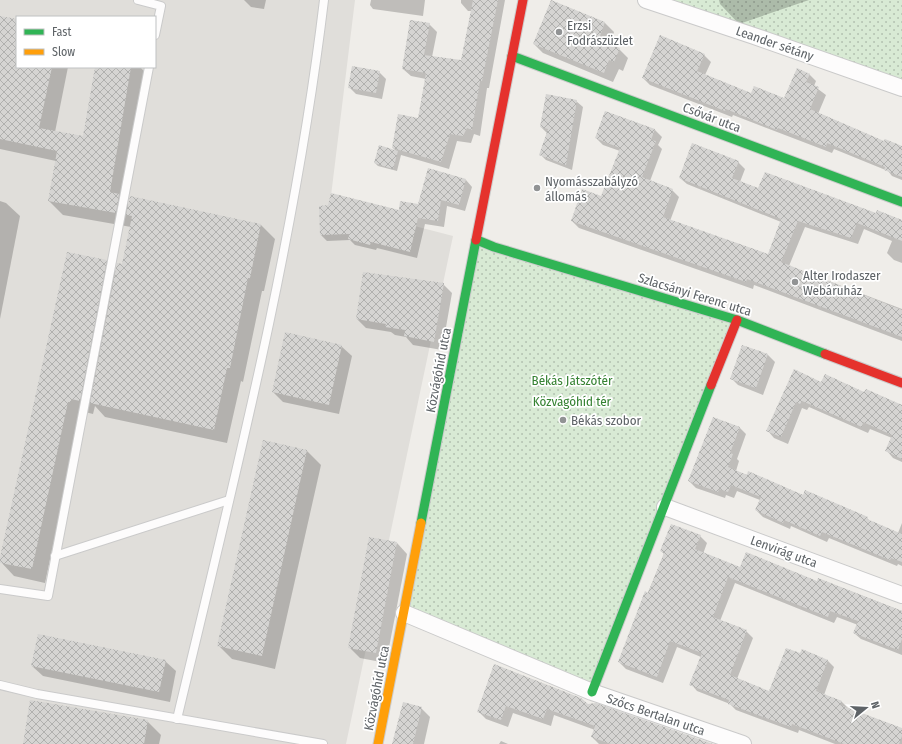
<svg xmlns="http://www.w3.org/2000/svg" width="902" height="744" font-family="'Fira Sans Condensed',sans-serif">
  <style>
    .industrial { fill: #e0deda; fill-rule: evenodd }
    .grass { fill: url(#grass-dots) }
    .shadow { fill: #0003 }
    .building { fill: url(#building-cross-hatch) }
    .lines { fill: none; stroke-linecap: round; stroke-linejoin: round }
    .lane-casing { stroke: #cacaca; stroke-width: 10 }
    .street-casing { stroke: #cacaca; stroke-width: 18 }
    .fast-casing { stroke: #cbcbcb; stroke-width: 11 }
    .slow-casing { stroke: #cbcbcb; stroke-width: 11 }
    .jam-casing { stroke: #cbcbcb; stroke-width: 11 }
    .lane { stroke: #fdfcfc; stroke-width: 8 }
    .street { stroke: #fdfcfc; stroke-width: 16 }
    .fast { stroke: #30b455; stroke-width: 9 }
    .slow { stroke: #ff9f0a; stroke-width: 9 }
    .jam { stroke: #e5322d; stroke-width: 9 }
    .poi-dot { fill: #919394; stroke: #fff; stroke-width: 1.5 }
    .labels { text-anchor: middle; stroke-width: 3.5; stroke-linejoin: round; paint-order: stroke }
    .poi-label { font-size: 13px; fill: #5e6367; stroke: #fff; text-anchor: start }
    .street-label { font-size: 13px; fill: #5e6367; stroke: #fff }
    .park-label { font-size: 13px; fill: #358232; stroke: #fff }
  </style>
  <defs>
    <pattern id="grass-dots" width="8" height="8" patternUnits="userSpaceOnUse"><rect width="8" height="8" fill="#d8ead4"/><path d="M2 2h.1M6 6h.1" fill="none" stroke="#b2c1b0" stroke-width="1.8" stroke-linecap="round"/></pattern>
    <pattern id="building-cross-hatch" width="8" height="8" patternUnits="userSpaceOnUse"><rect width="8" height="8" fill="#d5d4d2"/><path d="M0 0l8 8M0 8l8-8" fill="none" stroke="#b0b0ae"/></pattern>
  </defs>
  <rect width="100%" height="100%" fill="#efede9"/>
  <path class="industrial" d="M 0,0 L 355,0 L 330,204 L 453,236 L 346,744 L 0,744 ZM 17,17 L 155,17 L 155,67 L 17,67 Z"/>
  <g class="grass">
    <path d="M 661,0 L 902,0 L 902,84 Z"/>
    <path d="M 477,240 L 737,320 L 592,692 L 404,611 Z"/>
  </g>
  <g class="shadow">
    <path d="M 244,0 L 266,0 L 264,9 L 251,7 Z"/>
    <path d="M 371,0 L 425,0 L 423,16 L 373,9 L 370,5 Z"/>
    <path d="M 461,0 L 505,0 L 489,88 L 487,88 L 480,136 L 474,134 L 471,143 L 457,141 L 449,169 L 401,155 L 397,171 L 378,166 L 375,163 L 396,151 L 393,148 L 419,119 L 426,79 L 411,76 L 403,69 L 429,24 L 437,32 L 432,57 L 462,62 L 472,11 L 468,11 L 461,3 Z"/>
    <path d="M 719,0 L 809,0 L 739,24 L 720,4 Z"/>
    <path d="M 552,1 L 605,23 L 614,32 L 609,45 L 619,49 L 628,58 L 623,71 L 619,69 L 613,82 L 543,53 L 534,44 Z"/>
    <path d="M 0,17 L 17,20 L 17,67 L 68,67 L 55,132 L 84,137 L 96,67 L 140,67 L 146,73 L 124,200 L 129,205 L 131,197 L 261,225 L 275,239 L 264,291 L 262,291 L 243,382 L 241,381 L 227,443 L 105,417 L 95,406 L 93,414 L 85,412 L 81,415 L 45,583 L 14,576 L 0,561 L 106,261 L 117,272 L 123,265 L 131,227 L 63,215 L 49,201 L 56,161 L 0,149 Z"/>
    <path d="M 704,55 L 711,62 L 705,75 L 751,94 L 785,100 L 809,74 L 816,81 L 814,86 L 826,95 L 818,114 L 885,143 L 902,148 L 902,180 L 892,176 L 888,171 L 834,149 L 832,153 L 733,115 L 732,117 L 650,85 L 643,78 Z"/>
    <path d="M 379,72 L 386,79 L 382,99 L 356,94 L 349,87 Z"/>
    <path d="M 576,101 L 583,107 L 572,170 L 546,160 L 540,154 L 548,134 L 541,127 Z"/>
    <path d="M 605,112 L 655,130 L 662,137 L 658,145 L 662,149 L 650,181 L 672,190 L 679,197 L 670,221 L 768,255 L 781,222 L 687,184 L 680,178 L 738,162 L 745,169 L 740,182 L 759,190 L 902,221 L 902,263 L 894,260 L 887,253 L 892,241 L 864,229 L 858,244 L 805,227 L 789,266 L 902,309 L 902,341 L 754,285 L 753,289 L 579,228 L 572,221 L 602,197 L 620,151 L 603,145 L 596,138 Z"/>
    <path d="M 466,180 L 472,187 L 465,211 L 447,206 L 444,227 L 425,224 L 417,258 L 377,248 L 376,250 L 355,245 L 350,240 L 327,241 L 321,235 L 418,205 Z"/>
    <path d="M 0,201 L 6,203 L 20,216 L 0,319 Z"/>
    <path d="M 443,284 L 452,293 L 442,350 L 413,345 L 406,337 L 395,335 L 391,332 L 366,328 L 357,319 Z"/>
    <path d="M 341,346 L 352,356 L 339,414 L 283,402 L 273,392 Z"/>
    <path d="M 743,346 L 768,355 L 775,362 L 763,395 L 738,385 L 731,378 Z"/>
    <path d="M 795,371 L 822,383 L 902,405 L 902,462 L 893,458 L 887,451 L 892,438 L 870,429 L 868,433 L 809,407 L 807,410 L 802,408 L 788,444 L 774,438 L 768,431 Z"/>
    <path d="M 740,428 L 746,434 L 737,459 L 739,461 L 736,471 L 867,518 L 871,522 L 898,533 L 902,523 L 902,566 L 898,564 L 897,566 L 829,538 L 827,542 L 791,526 L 790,529 L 763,517 L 756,510 L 760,500 L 737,491 L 734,498 L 726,495 L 725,498 L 696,488 L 689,481 Z"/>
    <path d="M 264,441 L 307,451 L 321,465 L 275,669 L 232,659 L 218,645 Z"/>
    <path d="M 700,536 L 707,543 L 703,554 L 740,568 L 818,582 L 819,579 L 902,611 L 902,655 L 861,639 L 854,633 L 858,625 L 837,617 L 834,623 L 735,583 L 720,621 L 746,631 L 753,638 L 737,679 L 770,692 L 803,651 L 828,661 L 834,667 L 824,695 L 841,701 L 848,708 L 902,729 L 902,744 L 835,744 L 799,730 L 798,733 L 736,710 L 730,704 L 697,691 L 691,684 L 701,657 L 677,647 L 663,683 L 626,669 L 619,662 L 664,554 L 661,551 Z"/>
    <path d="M 397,543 L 407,554 L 386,663 L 360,658 L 349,647 Z"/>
    <path d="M 165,661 L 176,671 L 170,702 L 43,676 L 32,666 Z"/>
    <path d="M 495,665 L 587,705 L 710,744 L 599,744 L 592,737 L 595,730 L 554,715 L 551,726 L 513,713 L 508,727 L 486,719 L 478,711 Z"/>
    <path d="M 421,708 L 430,717 L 424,744 L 393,744 Z"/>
    <path d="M 147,721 L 161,735 L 159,744 L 24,744 Z"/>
    <path d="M 501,741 L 508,744 L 499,744 Z"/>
  </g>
  <g class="building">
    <path d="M 473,0 L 498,0 L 482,81 L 480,81 L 472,130 L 467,128 L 463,136 L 450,134 L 441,162 L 392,148 L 398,114 L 418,118 L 426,73 L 402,69 L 410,20 L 430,23 L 424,55 L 461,60 Z"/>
    <path d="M 551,0 L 605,22 L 599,39 L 620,48 L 614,62 L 609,60 L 604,73 L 533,44 Z"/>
    <path d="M 0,16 L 17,19 L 17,67 L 52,67 L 39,128 L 83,136 L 95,67 L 131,67 L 110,192 L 119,194 L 116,213 L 48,201 L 57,151 L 0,139 Z"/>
    <path d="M 660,35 L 705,54 L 697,71 L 751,93 L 754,86 L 784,98 L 797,68 L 810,74 L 806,82 L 819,87 L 810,109 L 884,141 L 885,139 L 902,146 L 902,177 L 884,170 L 885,167 L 827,143 L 826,147 L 778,128 L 777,130 L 726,109 L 725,111 L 642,78 Z"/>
    <path d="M 352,66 L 380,71 L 376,93 L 348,88 Z"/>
    <path d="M 546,94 L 577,100 L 566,165 L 539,155 L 548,129 L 540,127 Z"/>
    <path d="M 605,111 L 655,129 L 651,140 L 656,141 L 642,177 L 673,189 L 663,217 L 768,254 L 781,219 L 679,178 L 692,143 L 739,161 L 732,178 L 758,188 L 765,172 L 876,213 L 877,210 L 902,220 L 902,241 L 857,223 L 851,238 L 798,221 L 781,262 L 902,310 L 902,337 L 747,279 L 746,282 L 571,221 L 582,189 L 601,196 L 620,148 L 595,138 Z"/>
    <path d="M 379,145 L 398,151 L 393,169 L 374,163 Z"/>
    <path d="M 428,168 L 466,179 L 459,205 L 441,200 L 438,221 L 418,218 L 410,252 L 371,242 L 370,245 L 348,239 L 349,234 L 320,235 L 319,206 L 328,205 L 331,193 L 399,210 L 400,201 L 418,204 Z"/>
    <path d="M 130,196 L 261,224 L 250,278 L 248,278 L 230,368 L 227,368 L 214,430 L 90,403 L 117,263 L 122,264 L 132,216 L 126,215 Z"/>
    <path d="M 67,252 L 107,260 L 80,401 L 71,399 L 71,402 L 68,402 L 32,569 L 0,563 L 0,557 Z"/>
    <path d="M 363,272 L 444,283 L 434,342 L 404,336 L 405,330 L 385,327 L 386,324 L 356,319 Z"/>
    <path d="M 285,332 L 342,345 L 329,405 L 272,392 Z"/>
    <path d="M 742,345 L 768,354 L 756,388 L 730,379 Z"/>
    <path d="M 794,369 L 821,382 L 825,374 L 864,392 L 866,389 L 902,405 L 902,459 L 885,451 L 892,435 L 863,422 L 862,427 L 802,401 L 800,404 L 796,402 L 781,437 L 766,431 Z"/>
    <path d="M 713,417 L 740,427 L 730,453 L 733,454 L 728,467 L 747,475 L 748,471 L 803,495 L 805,490 L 868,517 L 867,519 L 902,534 L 902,562 L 891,558 L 890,560 L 822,532 L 820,536 L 784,520 L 783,523 L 755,510 L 761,497 L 731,485 L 728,492 L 719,489 L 718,492 L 688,481 Z"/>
    <path d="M 263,440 L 307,450 L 262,656 L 217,646 Z"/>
    <path d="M 671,524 L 701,535 L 695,549 L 740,567 L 746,552 L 817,581 L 818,578 L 902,611 L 902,639 L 898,650 L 853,633 L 858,621 L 830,611 L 828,617 L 728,577 L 713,617 L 747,630 L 730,675 L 769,691 L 786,648 L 800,653 L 802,649 L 828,660 L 816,691 L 842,701 L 840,705 L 902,728 L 902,736 L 899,744 L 844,744 L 792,724 L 791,727 L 728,704 L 729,700 L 689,685 L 702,653 L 670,641 L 657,677 L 618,662 L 645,591 L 648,593 L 664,553 L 660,551 Z"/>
    <path d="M 369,537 L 397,542 L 376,653 L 348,648 Z"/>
    <path d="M 38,634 L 166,660 L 159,692 L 31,666 Z"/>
    <path d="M 494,664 L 581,698 L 588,704 L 596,703 L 713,744 L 611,744 L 591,737 L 595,726 L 547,709 L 543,719 L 506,706 L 501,720 L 477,712 Z"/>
    <path d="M 30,700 L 148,720 L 144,744 L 23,744 Z"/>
    <path d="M 403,702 L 422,707 L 413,744 L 392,744 Z"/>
  </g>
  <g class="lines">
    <defs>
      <g id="lane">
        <path d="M 138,0 L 161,6 L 155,35"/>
        <path d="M 55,556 L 229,500"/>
        <path d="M 0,589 L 48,596 L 149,67"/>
        <path d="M 0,685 L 37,694 L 323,744"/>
        <path d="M 177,719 C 234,481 295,243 324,0"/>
      </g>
      <g id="street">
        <path d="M 646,0 L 754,36 L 902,88"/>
        <path d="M 665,507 L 902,595"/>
        <path d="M 404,613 L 592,692 L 743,744"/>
      </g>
      <g id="fast">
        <path d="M 512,56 L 902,202"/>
        <path d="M 477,240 L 494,247 L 737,320 L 825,354"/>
        <path d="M 421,523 L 476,240"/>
        <path d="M 592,692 L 711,385"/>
      </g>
      <path id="slow" d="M 378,744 L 421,523"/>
      <g id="jam">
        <path d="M 476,240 L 523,0"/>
        <path d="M 825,354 L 902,383"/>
        <path d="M 711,385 L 737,320"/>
      </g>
    </defs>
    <use href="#lane" class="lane-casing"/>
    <use href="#street" class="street-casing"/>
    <use href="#fast" class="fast-casing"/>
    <use href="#slow" class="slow-casing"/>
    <use href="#jam" class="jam-casing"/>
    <use href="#lane" class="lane"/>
    <use href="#street" class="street"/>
    <use href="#fast" class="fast"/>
    <use href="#slow" class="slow"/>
    <use href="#jam" class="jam"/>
  </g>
  <g class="poi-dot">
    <circle cx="559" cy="32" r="4"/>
    <circle cx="537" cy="188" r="4"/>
    <circle cx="795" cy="282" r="4"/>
    <circle cx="563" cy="420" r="4"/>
  </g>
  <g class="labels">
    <g class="poi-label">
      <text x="567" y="30">Erzsi<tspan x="567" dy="15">Fodrászüzlet</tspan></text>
      <text x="545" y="186">Nyomásszabályzó<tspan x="545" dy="15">állomás</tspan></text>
      <text x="803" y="280">Alter Irodaszer<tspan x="803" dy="15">Webáruház</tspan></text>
      <text x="571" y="425">Békás szobor</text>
    </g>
    <g class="street-label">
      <text transform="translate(775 43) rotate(19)" y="5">Leander sétány</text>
      <text transform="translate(712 117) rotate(21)" y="5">Csővár utca</text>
      <text transform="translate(695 294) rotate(17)" y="5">Szlacsányi Ferenc utca</text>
      <text transform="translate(438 370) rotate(-79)" y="5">Közvágóhíd utca</text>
      <text transform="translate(784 551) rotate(20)" y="5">Lenvirág utca</text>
      <text transform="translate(376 688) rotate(-79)" y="5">Közvágóhíd utca</text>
      <text transform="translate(656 714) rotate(19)" y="5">Szőcs Bertalan utca</text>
    </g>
    <g class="park-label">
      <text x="572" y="385">Békás Játszótér</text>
      <text x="572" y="406">Közvágóhíd tér</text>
    </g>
  </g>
  <rect x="16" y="16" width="140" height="52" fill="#ffffff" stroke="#bfc1c2"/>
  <rect x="24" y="29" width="20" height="6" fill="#30b455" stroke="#bfc1c2"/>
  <text x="52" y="36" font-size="12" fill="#5e6367">Fast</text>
  <rect x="24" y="49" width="20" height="6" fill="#ff9f0a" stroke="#bfc1c2"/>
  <text x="52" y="56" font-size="12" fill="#5e6367">Slow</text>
  <g transform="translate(866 708) rotate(72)" stroke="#ffffff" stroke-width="3" paint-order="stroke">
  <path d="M0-3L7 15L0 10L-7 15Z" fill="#5e6367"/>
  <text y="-6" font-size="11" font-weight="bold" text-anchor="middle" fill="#5e6367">N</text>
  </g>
</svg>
